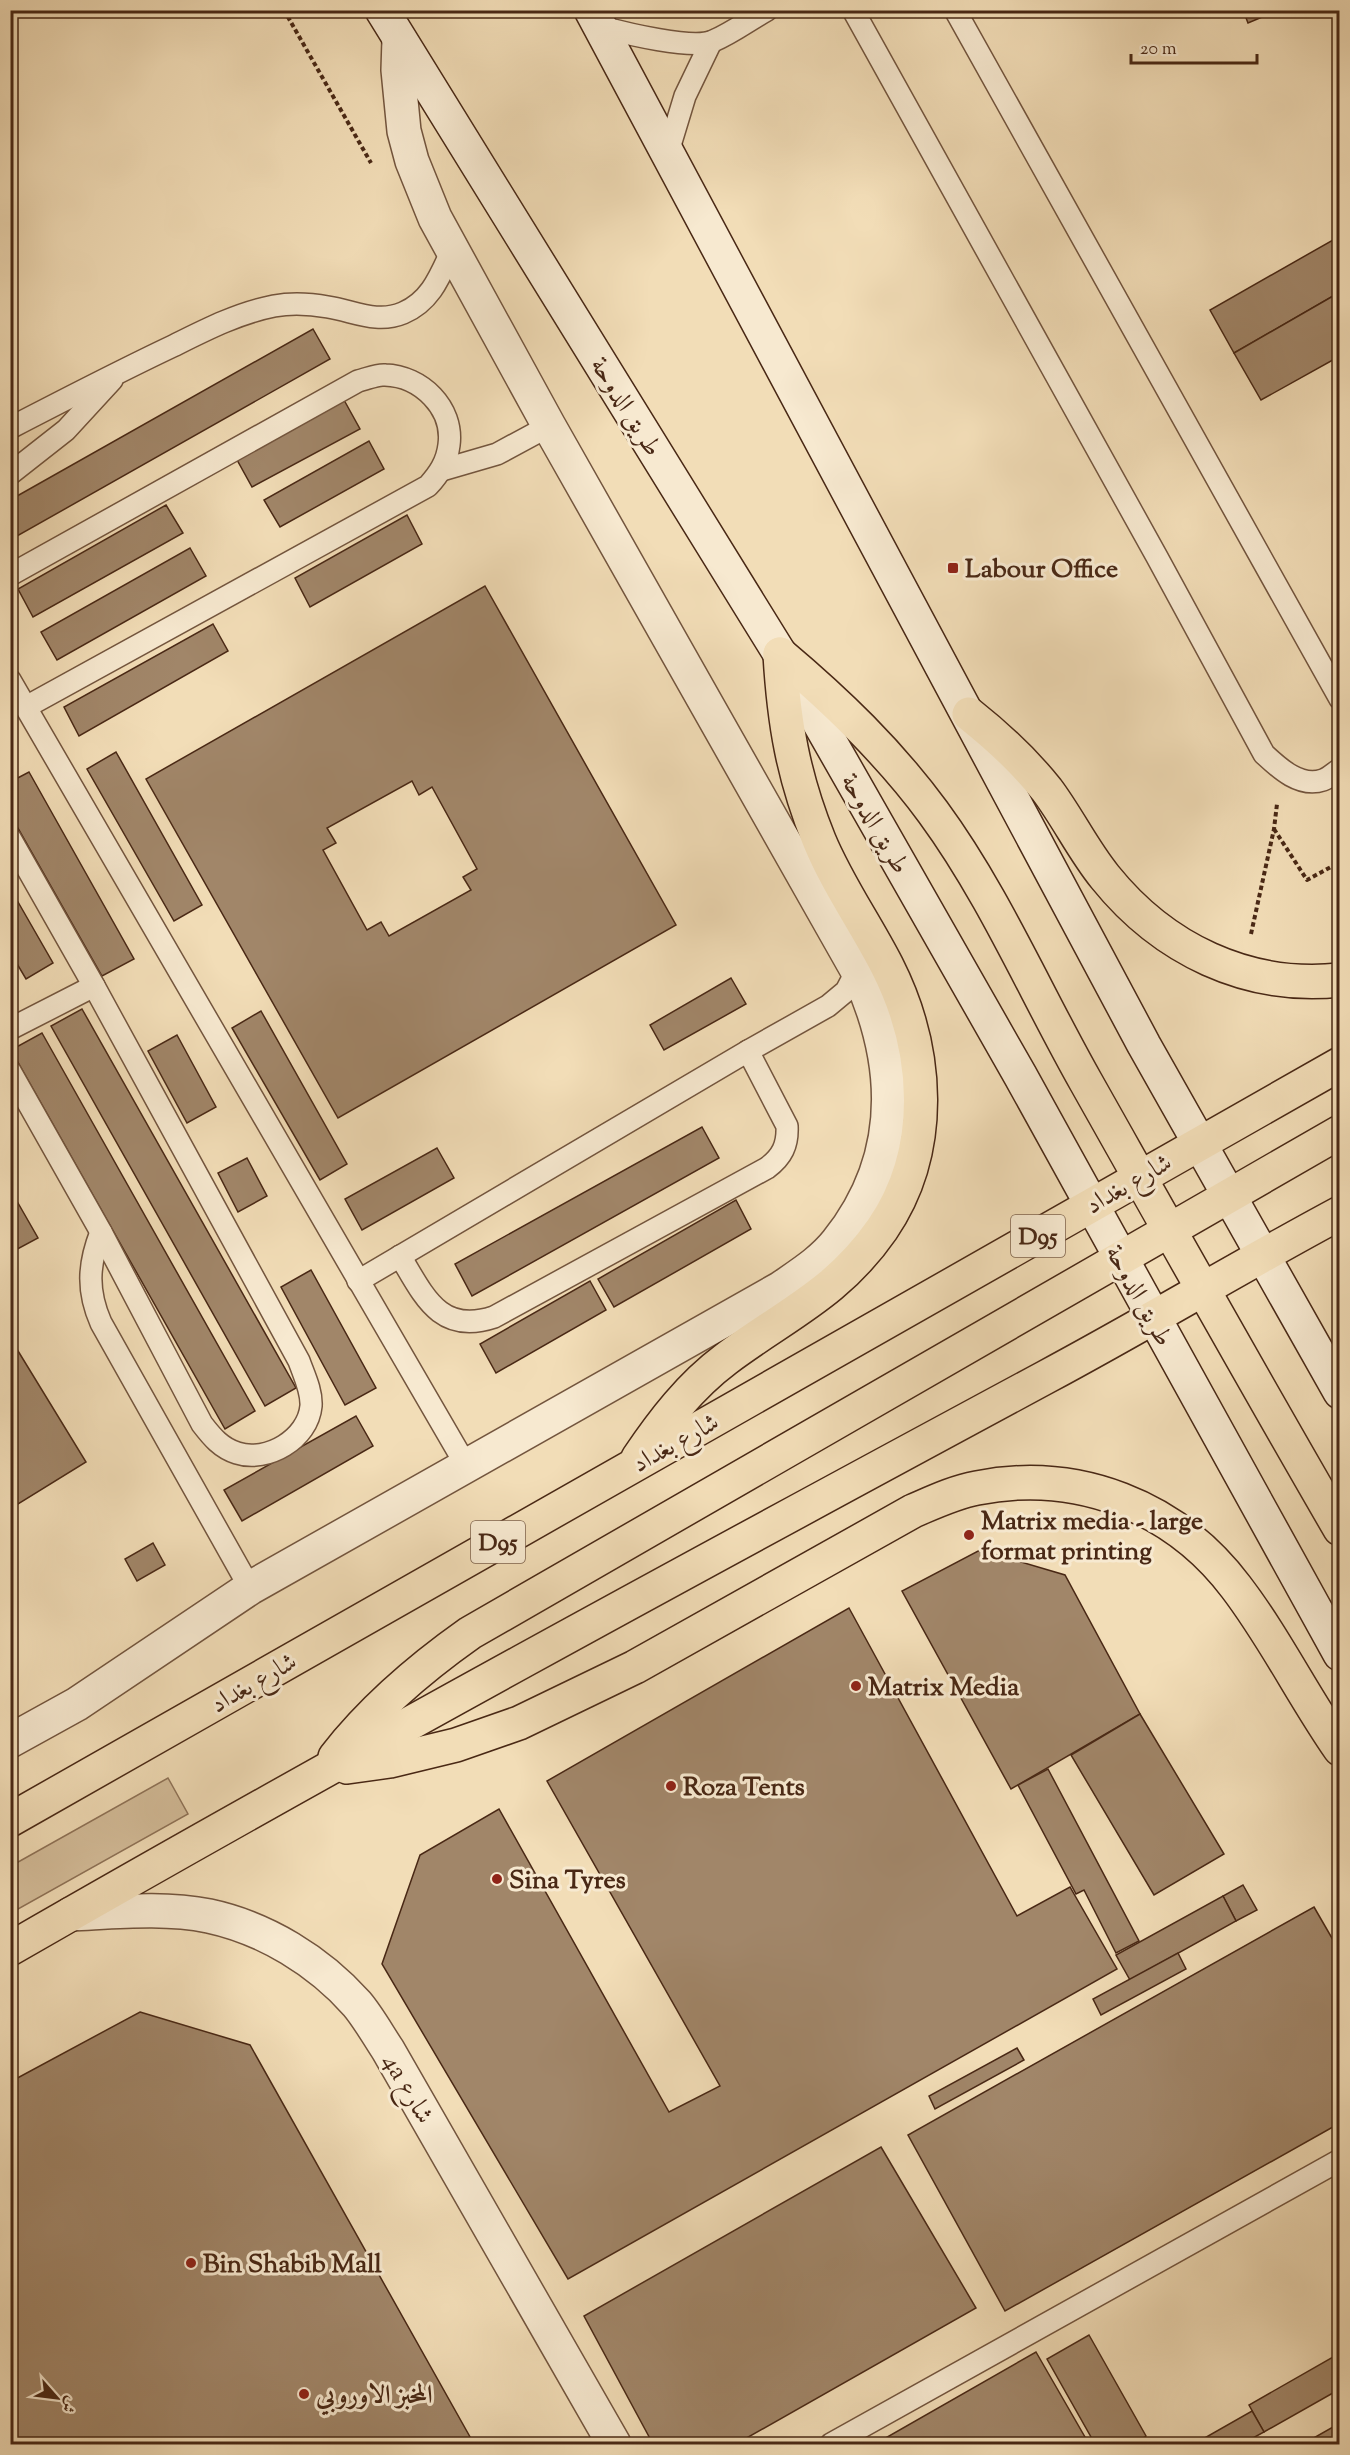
<svg xmlns="http://www.w3.org/2000/svg" width="1350" height="2455" font-family="'Sorts Mill Goudy',Amiri,serif">
  <style>
    .green { fill: #d5be9b; stroke: #8f7358; stroke-width: 1.5 }
    .building { fill: #a18669; stroke: #492815; stroke-width: 1.5; fill-rule: evenodd }
    .lines { fill: none; stroke-linecap: round; stroke-linejoin: round }
    .service-casing { stroke: #73553e; stroke-width: 24 }
    .minor-casing { stroke: #73553e; stroke-width: 36 }
    .secondary-casing { stroke: #492815; stroke-width: 36 }
    .primary-casing { stroke: #492815; stroke-width: 36 }
    .path { stroke: #492815; stroke-width: 4; stroke-dasharray: 4.5 3; stroke-linecap: butt }
    .service { stroke: #f7e9d0; stroke-width: 21 }
    .minor { stroke: #f7e9d0; stroke-width: 33 }
    .secondary { stroke: #f7e9d0; stroke-width: 33 }
    .primary { stroke: #f2ddb7; stroke-width: 33 }
    .poi-dot { fill: #8f2418; stroke: #f7e9d0; stroke-width: 2 }
    .labels { text-anchor: middle; stroke-width: 6; stroke-linejoin: round; paint-order: stroke }
    .shield { fill: #f7e9d0; stroke: #7d624d; stroke-width: 1.5 }
    .shield-label { font-size: 24px; font-weight: bold; fill: #492815 }
    .street-label { font-size: 26px; fill: #492815; stroke: #f7e9d0 }
    .poi-label { font-size: 26px; font-weight: bold; fill: #492815; stroke: #f7e9d0; text-anchor: start }
  </style>
  <rect width="100%" height="100%" fill="#f2ddb7"/>
  <filter id="stains"><feTurbulence type="fractalNoise" baseFrequency=".00333" numOctaves="4"/><feColorMatrix values="0 0 0 0 .2 0 0 0 0 .09 0 0 0 0 .02 0 0 0 .5 -.17"/></filter>
  <radialGradient id="worn" r=".72"><stop offset=".6" stop-color="#630" stop-opacity="0"/><stop offset="1" stop-color="#630" stop-opacity=".3"/></radialGradient>
  <path class="green" d="M 168,1778 L 188,1814 L 11,1913 L 11,1866 Z"/>
  <g class="building">
    <path d="M 1243,10 L 1279,10 L 1248,23 Z"/>
    <path d="M 1340,236 L 1340,292 L 1234,353 L 1210,310 Z"/>
    <path d="M 1340,292 L 1340,356 L 1261,400 L 1234,353 Z"/>
    <path d="M 313,329 L 330,359 L 10,540 L 10,500 Z"/>
    <path d="M 344,400 L 360,429 L 252,487 L 236,458 Z"/>
    <path d="M 369,441 L 384,469 L 280,527 L 264,500 Z"/>
    <path d="M 166,505 L 183,533 L 33,617 L 18,589 Z"/>
    <path d="M 407,515 L 422,544 L 310,607 L 295,578 Z"/>
    <path d="M 190,548 L 206,576 L 57,660 L 41,632 Z"/>
    <path d="M 485,586 L 676,925 L 338,1118 L 146,779 ZM 412,781 L 419,795 L 432,787 L 477,869 L 463,877 L 471,890 L 389,936 L 381,922 L 367,930 L 323,850 L 336,843 L 327,828 Z"/>
    <path d="M 213,624 L 228,651 L 79,736 L 64,707 Z"/>
    <path d="M 116,752 L 202,905 L 174,921 L 87,769 Z"/>
    <path d="M 29,772 L 134,959 L 102,976 L 10,814 L 10,782 Z"/>
    <path d="M 10,888 L 53,963 L 26,979 L 10,952 Z"/>
    <path d="M 731,978 L 746,1004 L 664,1050 L 650,1025 Z"/>
    <path d="M 82,1009 L 296,1388 L 265,1406 L 51,1026 Z"/>
    <path d="M 261,1011 L 347,1164 L 320,1180 L 232,1028 Z"/>
    <path d="M 42,1033 L 255,1411 L 225,1429 L 11,1050 Z"/>
    <path d="M 177,1035 L 216,1107 L 187,1123 L 148,1051 Z"/>
    <path d="M 702,1127 L 719,1158 L 472,1296 L 455,1264 Z"/>
    <path d="M 437,1148 L 454,1178 L 362,1230 L 345,1199 Z"/>
    <path d="M 247,1158 L 267,1196 L 238,1212 L 218,1173 Z"/>
    <path d="M 10,1189 L 38,1238 L 10,1253 Z"/>
    <path d="M 736,1200 L 751,1229 L 614,1307 L 598,1279 Z"/>
    <path d="M 311,1270 L 376,1388 L 345,1405 L 281,1287 Z"/>
    <path d="M 590,1281 L 606,1310 L 496,1373 L 480,1344 Z"/>
    <path d="M 15,1346 L 86,1462 L 10,1509 L 10,1349 Z"/>
    <path d="M 356,1416 L 373,1446 L 242,1521 L 224,1490 Z"/>
    <path d="M 153,1543 L 165,1565 L 137,1581 L 125,1559 Z"/>
    <path d="M 980,1550 L 1065,1575 L 1140,1714 L 1011,1789 L 902,1591 Z"/>
    <path d="M 849,1608 L 1017,1916 L 1070,1887 L 1117,1969 L 568,2279 L 382,1964 L 420,1855 L 499,1809 L 669,2112 L 720,2086 L 547,1781 Z"/>
    <path d="M 1140,1714 L 1224,1854 L 1154,1895 L 1071,1755 Z"/>
    <path d="M 1048,1769 L 1139,1941 L 1116,1953 L 1084,1890 L 1076,1894 L 1018,1785 Z"/>
    <path d="M 1243,1885 L 1257,1910 L 1236,1921 L 1223,1896 Z"/>
    <path d="M 1223,1896 L 1236,1921 L 1130,1980 L 1116,1955 Z"/>
    <path d="M 1314,1907 L 1340,1952 L 1340,2123 L 1005,2311 L 908,2135 Z"/>
    <path d="M 1178,1953 L 1186,1969 L 1101,2015 L 1093,1999 Z"/>
    <path d="M 140,2012 L 250,2045 L 474,2444 L 10,2444 L 10,2082 Z"/>
    <path d="M 1017,2048 L 1024,2060 L 935,2109 L 929,2096 Z"/>
    <path d="M 881,2147 L 976,2308 L 736,2444 L 653,2444 L 584,2316 Z"/>
    <path d="M 1089,2335 L 1146,2436 L 1135,2444 L 1095,2444 L 1047,2359 Z"/>
    <path d="M 1036,2352 L 1089,2444 L 875,2444 Z"/>
    <path d="M 1340,2353 L 1340,2389 L 1264,2432 L 1249,2405 Z"/>
    <path d="M 1252,2411 L 1264,2432 L 1242,2444 L 1194,2444 Z"/>
    <path d="M 1340,2423 L 1340,2444 L 1303,2444 Z"/>
  </g>
  <g class="lines">
    <defs>
      <g id="service">
        <path d="M 853,10 L 1157,557 L 1264,754 C 1279,768 1300,788 1323,780 C 1329,778 1335,772 1340,769"/>
        <path d="M 955,10 L 1340,699"/>
        <path d="M 602,27 C 624,33 693,50 713,41 C 732,33 749,20 767,10"/>
        <path d="M 668,152 L 685,96 L 711,42"/>
        <path d="M 10,428 C 64,400 118,372 173,346 C 205,330 238,313 274,306 C 291,303 311,304 328,307 C 354,311 377,324 403,313 C 431,301 440,276 452,250"/>
        <path d="M 442,470 L 497,454 L 549,426"/>
        <path d="M 10,474 L 66,430 L 112,380"/>
        <path d="M 10,575 L 358,381 C 367,379 377,374 385,375 C 421,376 454,408 449,445 C 447,462 439,474 428,486 L 26,707"/>
        <path d="M 10,680 L 467,1467"/>
        <path d="M 10,838 L 94,986 L 299,1361 C 304,1375 312,1391 311,1406 C 308,1439 267,1463 237,1453 C 221,1448 212,1437 202,1424 L 101,1232 L 10,1071"/>
        <path d="M 10,1029 L 94,986"/>
        <path d="M 101,1232 C 88,1265 87,1291 101,1323 L 250,1588"/>
        <path d="M 400,1256 C 424,1296 440,1335 494,1317 L 767,1168 C 782,1157 788,1145 787,1126 L 748,1051"/>
        <path d="M 358,1281 L 748,1051 L 828,1006 L 846,991 L 857,970"/>
        <path d="M 831,2444 L 1340,2160"/>
      </g>
      <g id="minor">
        <path d="M 10,1741 L 77,1704 L 250,1588 L 781,1288 C 801,1274 822,1261 837,1242 C 904,1158 900,1063 857,970 L 549,426 L 435,218 L 412,161 L 404,131 L 398,70 L 399,39"/>
        <path d="M 71,1914 C 116,1912 164,1907 209,1916 C 265,1928 319,1961 357,2004 C 368,2017 378,2035 388,2050 L 614,2444"/>
      </g>
      <g id="secondary">
        <path d="M 382,10 L 780,654 L 1020,1075 L 1340,1654"/>
        <path d="M 591,10 L 1144,1045 L 1340,1392"/>
      </g>
      <g id="primary">
        <path d="M 780,654 C 837,702 889,752 933,812 C 994,895 1035,992 1086,1082 C 1170,1231 1254,1381 1340,1529"/>
        <path d="M 969,714 C 998,737 1024,761 1047,790 C 1068,818 1083,850 1105,877 C 1163,949 1247,990 1340,980"/>
        <path d="M 638,1458 C 663,1421 690,1386 726,1359 C 786,1314 837,1294 882,1229 C 936,1150 929,1049 887,966 C 865,923 837,884 819,840 C 793,776 784,723 780,654"/>
        <path d="M 335,1757 C 373,1708 419,1669 470,1633 L 1340,1132"/>
        <path d="M 347,1767 L 390,1761 L 456,1745 L 519,1723 L 635,1667 L 913,1511 C 934,1502 955,1492 977,1488 C 1077,1468 1175,1506 1236,1587 C 1275,1638 1303,1696 1340,1749"/>
        <path d="M 10,1820 L 1340,1064"/>
        <path d="M 10,1949 C 352,1752 699,1564 1046,1377 C 1145,1324 1241,1266 1340,1213"/>
      </g>
    </defs>
    <use href="#service" class="service-casing"/>
    <use href="#minor" class="minor-casing"/>
    <use href="#secondary" class="secondary-casing"/>
    <use href="#primary" class="primary-casing"/>
    <g class="path">
      <path d="M 284,10 L 371,163"/>
      <path d="M 1274,829 L 1307,880 L 1340,862"/>
      <path d="M 1251,934 L 1274,829 L 1277,804"/>
    </g>
    <use href="#service" class="service"/>
    <use href="#minor" class="minor"/>
    <use href="#secondary" class="secondary"/>
    <use href="#primary" class="primary"/>
  </g>
  <g class="poi-dot">
    <rect x="947" y="562" width="12" height="12" rx="3"/>
    <circle cx="969" cy="1535" r="6"/>
    <circle cx="856" cy="1686" r="6"/>
    <circle cx="671" cy="1786" r="6"/>
    <circle cx="497" cy="1879" r="6"/>
    <circle cx="191" cy="2263" r="6"/>
    <circle cx="304" cy="2394" r="6"/>
  </g>
  <g class="labels">
    <g class="shield">
      <rect x="1011" y="1215" width="54" height="42" rx="4.5"/>
      <rect x="471" y="1521" width="54" height="42" rx="4.5"/>
    </g>
    <g class="shield-label">
      <text x="1038" y="1244">D95</text>
      <text x="498" y="1550">D95</text>
    </g>
    <g class="street-label">
      <text transform="translate(627 406) rotate(58)" y="9">طريق الدوحة</text>
      <text transform="translate(876 823) rotate(60)" y="9">طريق الدوحة</text>
      <text transform="translate(1128 1183) rotate(-30)" y="9">شارع بغداد</text>
      <text transform="translate(1140 1295) rotate(61)" y="9">طريق الدوحة</text>
      <text transform="translate(675 1442) rotate(-29)" y="9">شارع بغداد</text>
      <text transform="translate(253 1682) rotate(-30)" y="9">شارع بغداد</text>
      <text transform="translate(409 2088) rotate(60)" y="9">4a شارع</text>
    </g>
    <g class="poi-label">
      <text x="965" y="577">Labour Office</text>
      <text x="981" y="1529">Matrix media - large<tspan x="981" dy="30">format printing</tspan></text>
      <text x="868" y="1695">Matrix Media</text>
      <text x="683" y="1795">Roza Tents</text>
      <text x="509" y="1888">Sina Tyres</text>
      <text x="203" y="2272">Bin Shabib Mall</text>
      <text x="316" y="2403">المخبز الاوروبي</text>
    </g>
  </g>
  <rect width="1350" height="2455" fill="none" stroke="#f2ddb7" stroke-width="36"/>
  <rect x="12" y="12" width="1326" height="2431" fill="none" stroke="#492815" stroke-width="3"/>
  <rect x="18" y="18" width="1314" height="2419" fill="none" stroke="#492815" stroke-width="1.5"/>
  <g transform="translate(57 2398) rotate(118)" stroke="#f7e9d0" stroke-width="4.5" paint-order="stroke">
  <path d="M0-4.5L10 22L0 15L-10 22Z" fill="#492815"/>
  <text y="-9" font-size="16" font-weight="bold" text-anchor="middle" fill="#492815">ش</text>
  </g>
  <path d="M1131 54v9h126v-9" fill="none" stroke="#492815" stroke-width="3"/>
  <text x="1140" y="54" font-size="18" fill="#492815" stroke="#f7e9d0" stroke-width="4.5" paint-order="stroke">20 m</text>
  <rect width="100%" height="100%" filter="url(#stains)"/>
  <rect width="100%" height="100%" fill="url(#worn)"/>
</svg>
